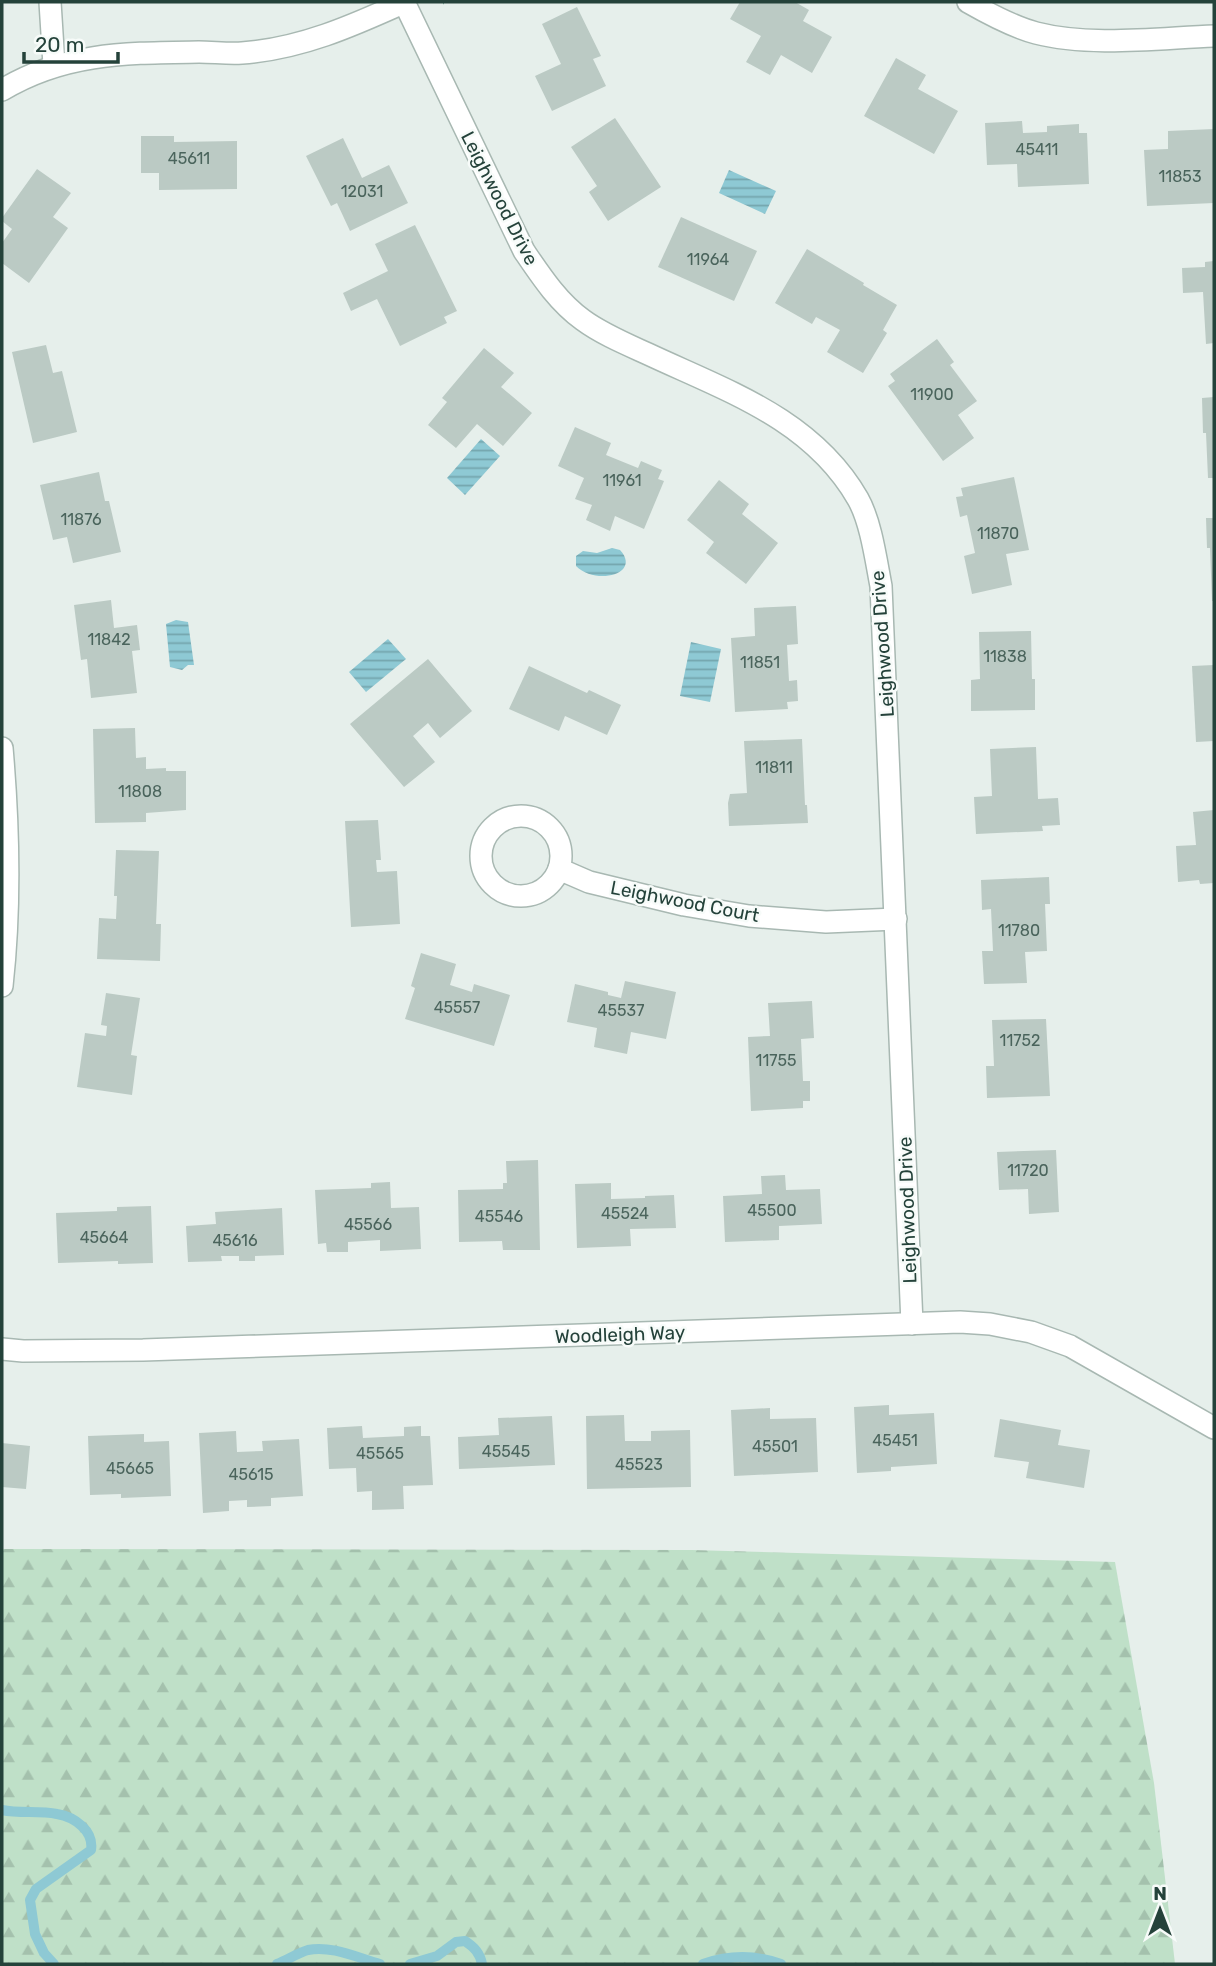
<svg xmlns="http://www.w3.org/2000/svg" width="1216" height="1966" font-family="Rubik,sans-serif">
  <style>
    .forest { fill: url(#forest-firs) }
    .water { fill: url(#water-rules) }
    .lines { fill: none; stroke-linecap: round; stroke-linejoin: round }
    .stream { stroke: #8ec9d4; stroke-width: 10 }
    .building { fill: #bbcac4 }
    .minor-casing { stroke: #a8b8b2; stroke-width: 24 }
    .path { stroke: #86b3a5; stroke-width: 4.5; stroke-dasharray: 3.5 5; stroke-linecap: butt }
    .minor { stroke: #fff; stroke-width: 21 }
    .labels { text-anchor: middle; stroke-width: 5; stroke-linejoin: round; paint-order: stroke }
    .number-label { font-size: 16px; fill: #4a645c }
    .street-label { font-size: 19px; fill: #24423a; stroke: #f7fbf9 }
  </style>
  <defs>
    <pattern id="forest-firs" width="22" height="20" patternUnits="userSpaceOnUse" patternTransform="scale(1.75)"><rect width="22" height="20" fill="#bfe0c8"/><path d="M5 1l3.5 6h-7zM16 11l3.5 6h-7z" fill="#a4c1ad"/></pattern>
    <pattern id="water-rules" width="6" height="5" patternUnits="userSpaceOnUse" patternTransform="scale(1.75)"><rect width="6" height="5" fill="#8ec9d4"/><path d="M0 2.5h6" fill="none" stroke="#74a5ad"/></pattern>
  </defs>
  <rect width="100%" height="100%" fill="#e6efeb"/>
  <path class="forest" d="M 2,1549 L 692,1550 L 1115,1562 L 1154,1783 L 1175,1964 L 2,1964 Z"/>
  <g class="water">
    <path d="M 729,170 L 776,191 L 765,214 L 719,193 Z"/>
    <path d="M 481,439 L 500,456 L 465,495 L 447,478 Z"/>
    <path d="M 612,548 L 620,550 C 642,574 596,586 576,566 L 576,556 L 583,551 L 597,553 Z"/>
    <path d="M 176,620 L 188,622 L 194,665 L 188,665 L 182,670 L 170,667 L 166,624 Z"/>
    <path d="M 388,639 L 406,659 L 366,692 L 349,672 Z"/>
    <path d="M 691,642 L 721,649 L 710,702 L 680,696 Z"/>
  </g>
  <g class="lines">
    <g class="stream">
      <path d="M 2,1810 C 20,1814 39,1810 57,1814 C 75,1817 94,1831 91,1850 L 36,1889 L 30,1900 L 35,1934 L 44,1953 L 54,1964"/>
      <path d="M 277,1964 C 287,1960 298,1953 308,1950 C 331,1945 358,1958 380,1964"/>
      <path d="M 410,1964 L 437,1956 L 456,1942 L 465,1941 C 474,1947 480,1953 482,1964"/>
      <path d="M 703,1964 C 729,1955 756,1955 781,1964"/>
    </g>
  </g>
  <g class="building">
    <path d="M 740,2 L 795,2 L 809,10 L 803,21 L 832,37 L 812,73 L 781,55 L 770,75 L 746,62 L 761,36 L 730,19 Z"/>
    <path d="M 577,7 L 601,56 L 593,59 L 606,86 L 552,111 L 535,76 L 561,64 L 542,24 Z"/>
    <path d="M 896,58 L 926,75 L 918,89 L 958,111 L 934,154 L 864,116 Z"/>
    <path d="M 615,118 L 661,187 L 608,221 L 589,192 L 597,186 L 571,147 Z"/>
    <path d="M 1022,121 L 1023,133 L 1047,132 L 1047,126 L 1079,124 L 1079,133 L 1087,133 L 1089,184 L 1018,187 L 1017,164 L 987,165 L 985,123 Z"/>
    <path d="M 1214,129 L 1214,203 L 1147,206 L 1144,150 L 1168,149 L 1168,131 Z"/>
    <path d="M 141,136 L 174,136 L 174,142 L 237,141 L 237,189 L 159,190 L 159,173 L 141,173 Z"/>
    <path d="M 343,138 L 362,178 L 389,165 L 408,203 L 350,231 L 337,203 L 331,206 L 306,156 Z"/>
    <path d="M 37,169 L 71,193 L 53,217 L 68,228 L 29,283 L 2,263 L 2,243 L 12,229 L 2,221 L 2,218 Z"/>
    <path d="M 681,217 L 757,251 L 734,301 L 658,267 Z"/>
    <path d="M 415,225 L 457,311 L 444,317 L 447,323 L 400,346 L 377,299 L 351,311 L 343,293 L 388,271 L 375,244 Z"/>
    <path d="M 807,249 L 864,283 L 863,285 L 897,305 L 883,330 L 887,333 L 863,373 L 827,352 L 840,330 L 816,317 L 812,324 L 775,303 Z"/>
    <path d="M 1214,261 L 1214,343 L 1206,344 L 1203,292 L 1183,293 L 1182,268 L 1205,267 L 1205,262 Z"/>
    <path d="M 937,339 L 954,362 L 950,365 L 977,401 L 958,415 L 974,438 L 943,461 L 888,386 L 895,381 L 890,374 Z"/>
    <path d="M 46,345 L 53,373 L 62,371 L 77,432 L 33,443 L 12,352 Z"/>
    <path d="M 484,348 L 514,373 L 501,387 L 532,413 L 503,446 L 477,424 L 456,448 L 428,425 L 447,402 L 442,398 Z"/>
    <path d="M 1214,397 L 1214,478 L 1208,478 L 1206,433 L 1203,433 L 1202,398 Z"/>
    <path d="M 575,427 L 611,443 L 606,455 L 638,468 L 641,461 L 662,470 L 658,479 L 664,481 L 644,529 L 615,516 L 610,531 L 586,520 L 592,505 L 575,499 L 584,478 L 558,466 Z"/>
    <path d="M 99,472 L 105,501 L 109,501 L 121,552 L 73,563 L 67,537 L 53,540 L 40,485 Z"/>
    <path d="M 1014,477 L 1029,550 L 1006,554 L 1012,585 L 972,594 L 964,556 L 975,553 L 967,515 L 960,517 L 956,497 L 963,496 L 961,488 Z"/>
    <path d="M 719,480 L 749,504 L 742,514 L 778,543 L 746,584 L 706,553 L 714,542 L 687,520 Z"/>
    <path d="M 1206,518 L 1214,518 L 1214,601 L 1212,601 L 1210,548 L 1207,548 Z"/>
    <path d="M 111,600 L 114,628 L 137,625 L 140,650 L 132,651 L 137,693 L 91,698 L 87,659 L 81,660 L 74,605 Z"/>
    <path d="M 796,606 L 798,644 L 787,645 L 789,681 L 797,680 L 798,701 L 787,702 L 788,709 L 735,712 L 731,638 L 755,636 L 754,608 Z"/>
    <path d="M 1031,631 L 1032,679 L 1035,679 L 1035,710 L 971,711 L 971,680 L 980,679 L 979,632 Z"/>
    <path d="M 428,659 L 472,711 L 440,738 L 428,723 L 413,736 L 435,762 L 404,787 L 350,724 Z"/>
    <path d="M 1214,665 L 1214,741 L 1196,742 L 1192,666 Z"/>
    <path d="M 529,666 L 587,693 L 589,690 L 621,705 L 607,735 L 565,716 L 559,731 L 509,709 Z"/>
    <path d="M 135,728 L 136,758 L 146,757 L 146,769 L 166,768 L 166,771 L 186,771 L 186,810 L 146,813 L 146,822 L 95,823 L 93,729 Z"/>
    <path d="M 802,739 L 805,805 L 807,805 L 808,823 L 729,826 L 728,803 L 730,794 L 747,793 L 744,741 Z"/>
    <path d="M 1036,747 L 1038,799 L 1058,798 L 1060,825 L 1042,826 L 1043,831 L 976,834 L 974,797 L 992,796 L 990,749 Z"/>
    <path d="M 1214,810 L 1214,883 L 1200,884 L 1199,880 L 1178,882 L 1176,846 L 1196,845 L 1193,812 Z"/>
    <path d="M 378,820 L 381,860 L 376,860 L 377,872 L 397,871 L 400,924 L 351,927 L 345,821 Z"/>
    <path d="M 116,850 L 159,851 L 156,924 L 161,924 L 160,961 L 97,959 L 99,918 L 116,919 L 117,896 L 114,896 Z"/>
    <path d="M 1049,877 L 1050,904 L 1045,904 L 1047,951 L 1025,952 L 1027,983 L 984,984 L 982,951 L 993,951 L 991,909 L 982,910 L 981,880 Z"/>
    <path d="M 421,953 L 456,964 L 450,985 L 472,992 L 474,984 L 510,995 L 494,1046 L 405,1019 L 415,988 L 411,986 Z"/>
    <path d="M 625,981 L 676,992 L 666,1039 L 631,1032 L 627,1054 L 594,1047 L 597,1028 L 567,1022 L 575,984 L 608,992 L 608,995 L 621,998 Z"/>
    <path d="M 106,993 L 140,998 L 131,1055 L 137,1056 L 132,1095 L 77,1087 L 85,1033 L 106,1036 L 107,1026 L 101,1025 Z"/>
    <path d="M 812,1001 L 814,1038 L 801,1039 L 803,1081 L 810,1081 L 810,1101 L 803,1101 L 803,1108 L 751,1111 L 748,1037 L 770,1036 L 768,1003 Z"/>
    <path d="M 1046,1019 L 1050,1096 L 987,1098 L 986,1066 L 994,1066 L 992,1020 Z"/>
    <path d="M 1056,1150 L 1059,1212 L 1029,1214 L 1028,1189 L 999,1190 L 997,1152 Z"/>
    <path d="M 538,1160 L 540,1250 L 503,1250 L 502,1241 L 459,1242 L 458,1190 L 503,1189 L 503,1183 L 507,1183 L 506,1161 Z"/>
    <path d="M 785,1175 L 786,1190 L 820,1189 L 822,1224 L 779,1226 L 779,1240 L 725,1242 L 723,1196 L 762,1194 L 761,1176 Z"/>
    <path d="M 390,1182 L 391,1208 L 419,1207 L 421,1249 L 380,1251 L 380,1240 L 348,1242 L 348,1252 L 327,1252 L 326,1243 L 318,1244 L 315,1190 L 371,1188 L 371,1183 Z"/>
    <path d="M 611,1183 L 611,1199 L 645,1198 L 645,1196 L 674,1195 L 676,1228 L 630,1229 L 631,1246 L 577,1248 L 575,1184 Z"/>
    <path d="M 151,1206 L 153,1263 L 118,1264 L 118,1261 L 58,1263 L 56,1213 L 117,1211 L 117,1207 Z"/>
    <path d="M 282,1208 L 284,1255 L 255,1256 L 255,1261 L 239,1261 L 239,1256 L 221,1256 L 222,1261 L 188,1262 L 186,1226 L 216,1224 L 215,1212 Z"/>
    <path d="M 889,1405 L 889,1415 L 934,1413 L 937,1464 L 891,1467 L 891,1471 L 857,1473 L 854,1407 Z"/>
    <path d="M 770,1408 L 770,1419 L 816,1418 L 818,1472 L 734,1476 L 731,1410 Z"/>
    <path d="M 624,1415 L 625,1441 L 651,1441 L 651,1431 L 690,1430 L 691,1487 L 587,1489 L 586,1416 Z"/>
    <path d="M 552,1416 L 555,1465 L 459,1469 L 458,1437 L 499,1435 L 498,1418 Z"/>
    <path d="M 1000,1419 L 1061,1430 L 1058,1445 L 1090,1450 L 1084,1488 L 1026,1478 L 1029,1462 L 994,1457 Z"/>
    <path d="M 362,1426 L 363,1438 L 404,1436 L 404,1427 L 421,1426 L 421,1436 L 430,1436 L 433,1485 L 403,1486 L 404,1509 L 372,1510 L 372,1491 L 357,1492 L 356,1468 L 329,1469 L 327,1428 Z"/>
    <path d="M 236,1431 L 237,1452 L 263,1451 L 262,1441 L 299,1439 L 303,1496 L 271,1498 L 271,1506 L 247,1507 L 247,1500 L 229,1501 L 229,1511 L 203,1513 L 199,1433 Z"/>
    <path d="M 144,1434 L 144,1442 L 169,1441 L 171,1496 L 121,1498 L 121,1494 L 90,1495 L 88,1436 Z"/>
    <path d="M 2,1443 L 30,1446 L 26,1489 L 2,1487 Z"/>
  </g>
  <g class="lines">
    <defs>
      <g id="minor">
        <path d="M 50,2 L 54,65"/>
        <path d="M 404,2 L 524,251 C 541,276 558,302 583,320 C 602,334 626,344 648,354 C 727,391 812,419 858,499 C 871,522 876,560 881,586 L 912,1324"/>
        <path d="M 968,2 C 989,14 1013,27 1036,33 C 1090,47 1159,38 1214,36"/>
        <path d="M 2,90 C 65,52 128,53 199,52 C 213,52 228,54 242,53 C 300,49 352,26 405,2"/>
        <path d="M 2,748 C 9,828 11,905 2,986"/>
        <circle cx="521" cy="856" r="40"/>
        <path d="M 559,869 L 589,882 L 684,905 L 749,916 L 826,922 L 896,919"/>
        <path d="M 2,1349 L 23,1351 L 143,1350 L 960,1322 L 990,1324 L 1031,1332 L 1070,1346 L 1214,1428"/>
      </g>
    </defs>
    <use href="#minor" class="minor-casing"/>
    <path class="path" d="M 443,2 L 444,2"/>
    <use href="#minor" class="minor"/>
  </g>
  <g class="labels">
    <g class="number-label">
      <text x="1037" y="155">45411</text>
      <text x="189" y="164">45611</text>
      <text x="1180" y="182">11853</text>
      <text x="362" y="197">12031</text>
      <text x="708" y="265">11964</text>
      <text x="932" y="400">11900</text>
      <text x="622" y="486">11961</text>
      <text x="81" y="525">11876</text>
      <text x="998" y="539">11870</text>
      <text x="109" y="645">11842</text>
      <text x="1005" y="662">11838</text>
      <text x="760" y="668">11851</text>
      <text x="774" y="773">11811</text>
      <text x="140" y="797">11808</text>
      <text x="1019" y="936">11780</text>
      <text x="457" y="1013">45557</text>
      <text x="621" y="1016">45537</text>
      <text x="1020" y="1046">11752</text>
      <text x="776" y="1066">11755</text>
      <text x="1028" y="1176">11720</text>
      <text x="772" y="1216">45500</text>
      <text x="625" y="1219">45524</text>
      <text x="499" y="1222">45546</text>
      <text x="368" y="1230">45566</text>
      <text x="104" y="1243">45664</text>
      <text x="235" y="1246">45616</text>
      <text x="895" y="1446">45451</text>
      <text x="775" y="1452">45501</text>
      <text x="506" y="1457">45545</text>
      <text x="380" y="1459">45565</text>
      <text x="639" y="1470">45523</text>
      <text x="130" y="1474">45665</text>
      <text x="251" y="1480">45615</text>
    </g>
    <g class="street-label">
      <text transform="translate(500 198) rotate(63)" y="7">Leighwood Drive</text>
      <text transform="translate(882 644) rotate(-94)" y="7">Leighwood Drive</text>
      <text transform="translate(685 901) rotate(11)" y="7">Leighwood Court</text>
      <text transform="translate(907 1210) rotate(-92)" y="7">Leighwood Drive</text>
      <text transform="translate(620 1334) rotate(-2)" y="7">Woodleigh Way</text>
    </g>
  </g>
  <rect width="1216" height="1966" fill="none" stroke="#24423a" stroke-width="7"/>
  <g transform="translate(1160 1910)" stroke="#f7fbf9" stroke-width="5" paint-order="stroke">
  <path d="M0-5L12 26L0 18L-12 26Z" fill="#24423a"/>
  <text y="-10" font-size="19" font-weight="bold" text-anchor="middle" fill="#24423a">N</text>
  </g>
  <path d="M24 52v10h94v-10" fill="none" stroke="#24423a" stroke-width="3.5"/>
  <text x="35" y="52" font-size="21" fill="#24423a" stroke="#f7fbf9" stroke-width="5" paint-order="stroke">20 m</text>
</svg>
